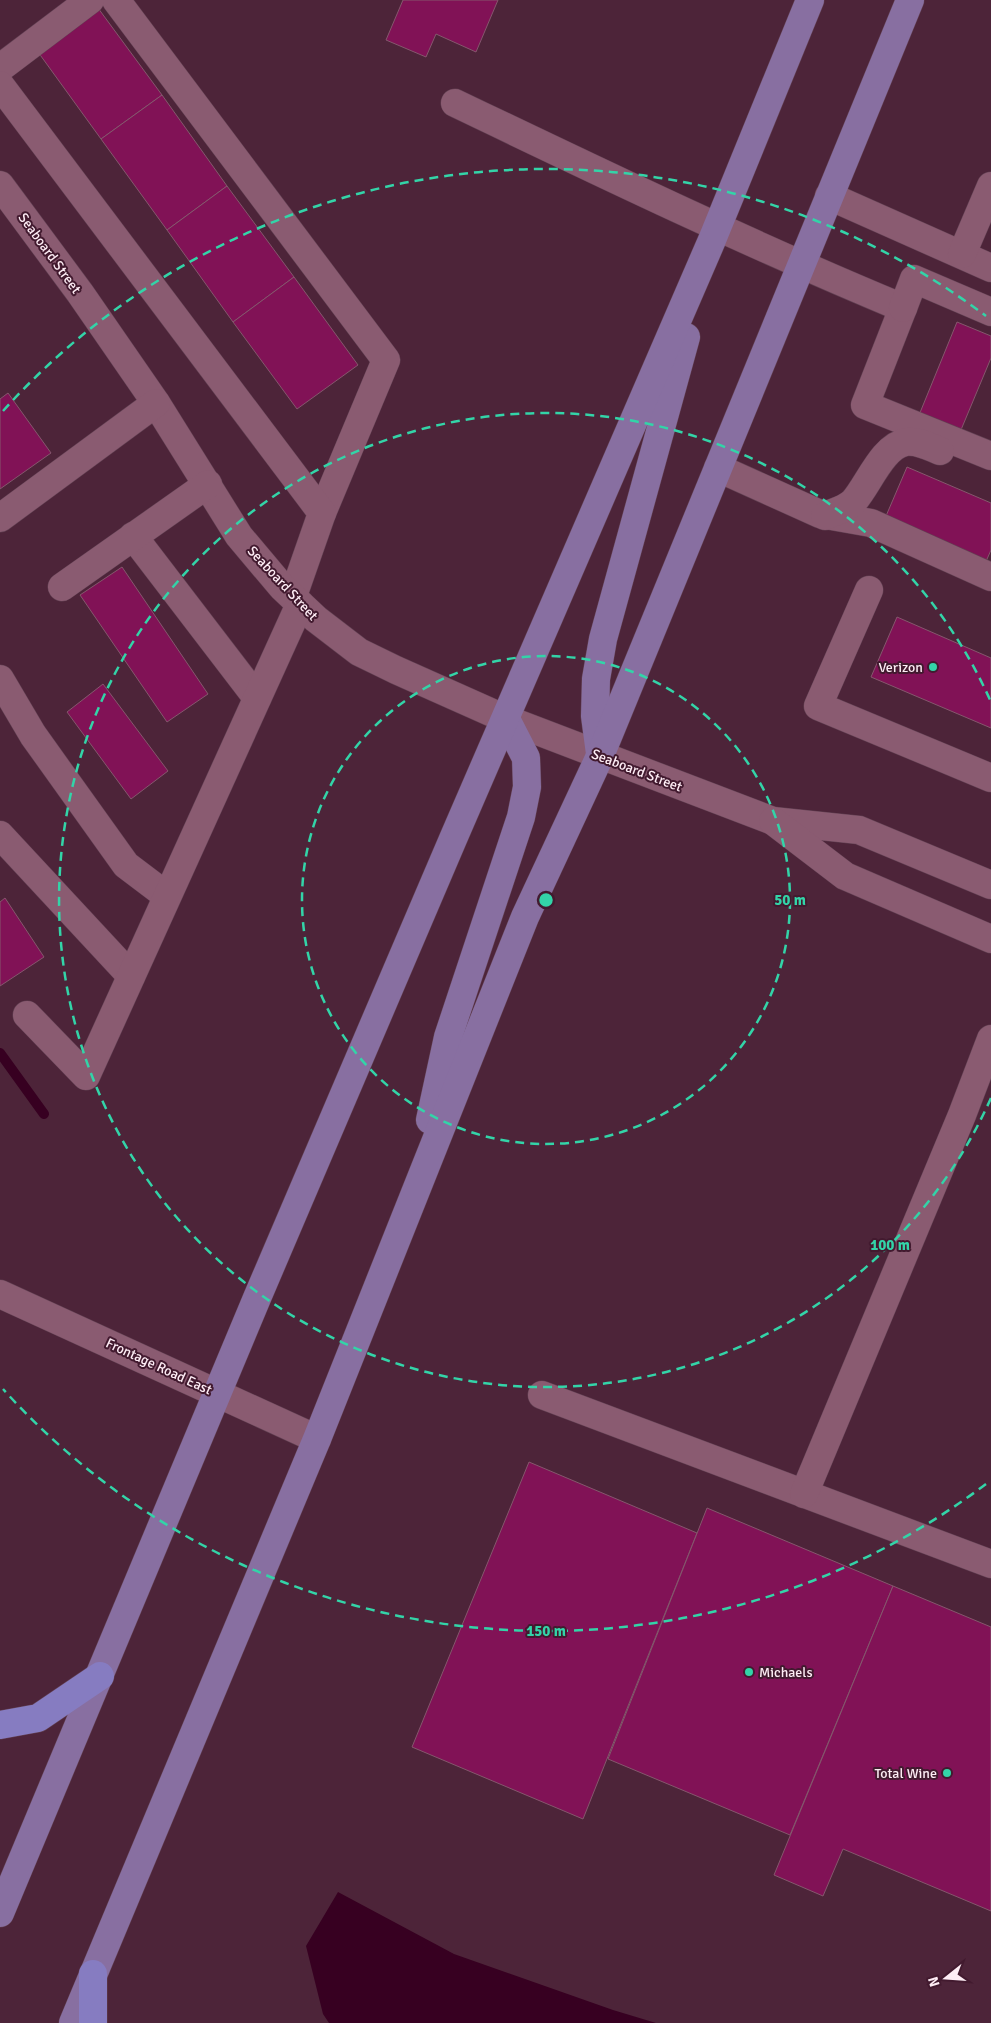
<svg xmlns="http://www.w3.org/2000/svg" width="991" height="2023" font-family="Signika,sans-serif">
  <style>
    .water { fill: #370021 }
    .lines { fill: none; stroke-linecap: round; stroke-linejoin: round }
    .stream { stroke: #370021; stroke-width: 10 }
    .building { fill: #811256; stroke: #85576d }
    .minor-casing { stroke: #624153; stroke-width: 29 }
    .major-casing { stroke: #624153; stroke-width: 29 }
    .highway-casing { stroke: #624153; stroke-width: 29 }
    .minor { stroke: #8a5b71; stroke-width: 28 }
    .major { stroke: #886fa1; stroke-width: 28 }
    .highway { stroke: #867cc1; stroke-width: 28 }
    .ring { fill: none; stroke: #33d4a8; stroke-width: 2.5; stroke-dasharray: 9 6 }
    .poi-dot { fill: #33d4a8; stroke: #421a2f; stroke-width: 2 }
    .labels { text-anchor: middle; stroke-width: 4; stroke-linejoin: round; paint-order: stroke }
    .street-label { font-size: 14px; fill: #feedf5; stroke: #421a2f }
    .poi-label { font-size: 14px; fill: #feedf5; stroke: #421a2f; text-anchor: end }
    .centre { fill: #33d4a8; stroke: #421a2f; stroke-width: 2.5 }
    .ring-label { font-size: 15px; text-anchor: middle; font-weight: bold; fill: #33d4a8; stroke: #421a2f; stroke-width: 4; stroke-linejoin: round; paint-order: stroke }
  </style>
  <rect width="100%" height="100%" fill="#4d2439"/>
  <path class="water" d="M 338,1892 L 454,1954 L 613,2010 L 656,2023 L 329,2023 L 323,2014 L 306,1946 Z"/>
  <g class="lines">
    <path class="stream" d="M 0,1053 L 44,1114"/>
  </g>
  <g class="building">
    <path d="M 403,0 L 498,0 L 476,52 L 436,34 L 426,57 L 386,40 Z"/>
    <path d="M 98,8 L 162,95 L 101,139 L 38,52 Z"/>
    <path d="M 162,95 L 227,186 L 167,230 L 101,139 Z"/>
    <path d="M 227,186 L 294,277 L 233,322 L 167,230 Z"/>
    <path d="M 294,277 L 358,365 L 297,409 L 233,322 Z"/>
    <path d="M 957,322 L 991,336 L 991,358 L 958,437 L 917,420 Z"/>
    <path d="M 8,393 L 51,453 L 0,489 L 0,399 Z"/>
    <path d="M 907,467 L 991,503 L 991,550 L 984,566 L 883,523 Z"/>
    <path d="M 122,567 L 208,694 L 167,722 L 80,595 Z"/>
    <path d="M 897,617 L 991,658 L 991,728 L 871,677 Z"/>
    <path d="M 103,684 L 168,771 L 131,799 L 67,712 Z"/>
    <path d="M 5,898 L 44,957 L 0,986 L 0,902 Z"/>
    <path d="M 529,1462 L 697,1533 L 583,1819 L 412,1747 Z"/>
    <path d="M 707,1508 L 893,1586 L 790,1835 L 608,1759 Z"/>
    <path d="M 893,1586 L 991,1627 L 991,1911 L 843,1849 L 823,1896 L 774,1875 Z"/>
  </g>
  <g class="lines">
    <defs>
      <g id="minor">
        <path d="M 116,0 L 386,360 L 322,513"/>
        <path d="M 0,68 L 90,0"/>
        <path d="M 0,85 L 322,513 L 293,596"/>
        <path d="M 455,103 C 603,174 751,245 903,308 L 865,405 L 991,456"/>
        <path d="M 0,185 L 80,293 L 156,403 L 239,536 L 282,587 L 300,604 L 316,619 L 359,652 L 396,670 L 506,719 L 773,821 L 859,830 L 991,885"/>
        <path d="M 829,196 L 991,268"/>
        <path d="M 962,254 L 991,186"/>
        <path d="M 903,308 L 914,279 L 991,312"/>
        <path d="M 718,468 L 820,514 L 871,523 L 991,577"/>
        <path d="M 825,516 C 834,512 846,509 853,502 C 868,486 882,446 906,442 C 917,440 930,447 940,451"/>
        <path d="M 0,518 L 156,403"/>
        <path d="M 133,536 L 257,698"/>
        <path d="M 62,587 L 208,484"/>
        <path d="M 869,590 L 818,706 L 991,778"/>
        <path d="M 0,679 L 33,735 L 126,865 L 167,896"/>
        <path d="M 773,821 L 845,876 L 991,939"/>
        <path d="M 0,835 L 131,976"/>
        <path d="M 27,1015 L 86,1076 L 300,604"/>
        <path d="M 0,1294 L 317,1439"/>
        <path d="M 542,1395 L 991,1564"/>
        <path d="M 804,1494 L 962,1115 L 991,1039"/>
      </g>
      <g id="major">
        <path d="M 600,754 L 595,716 L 596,679 L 603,639 L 686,337"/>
        <path d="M 430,1120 L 448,1037 L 521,817 L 527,787 L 526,758 L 506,719"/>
        <path d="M 0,1913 L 257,1298 L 453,839 L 712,240 L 810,0"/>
        <path d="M 73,2023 L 317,1439 L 525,917 L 600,756 L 910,0"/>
      </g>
      <g id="highway">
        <path d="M 0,1725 L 38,1718 L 100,1676"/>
        <path d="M 93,2023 L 93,1974"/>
      </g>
    </defs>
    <use href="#minor" class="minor-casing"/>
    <use href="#major" class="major-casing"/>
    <use href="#highway" class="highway-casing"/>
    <use href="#minor" class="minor"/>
    <use href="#major" class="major"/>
    <use href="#highway" class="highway"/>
  </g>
  <g class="ring">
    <circle cx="546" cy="900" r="244"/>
    <path d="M991 1098A487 487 0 1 1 991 702"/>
    <path d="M986 1484A731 731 0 0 1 3 1389M3 411A731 731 0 0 1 986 316"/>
  </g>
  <g class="poi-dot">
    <circle cx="933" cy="667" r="5"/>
    <circle cx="749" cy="1672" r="5"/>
    <circle cx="947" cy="1773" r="5"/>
  </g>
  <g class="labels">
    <g class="street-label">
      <text transform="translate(50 253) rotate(54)" y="5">Seaboard Street</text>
      <text transform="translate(283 583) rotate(47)" y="5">Seaboard Street</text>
      <text transform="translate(637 770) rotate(21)" y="5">Seaboard Street</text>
      <text transform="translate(159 1366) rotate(25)" y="5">Frontage Road East</text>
    </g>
    <g class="poi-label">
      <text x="923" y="672">Verizon</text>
      <text x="759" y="1677" text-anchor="start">Michaels</text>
      <text x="937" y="1778">Total Wine</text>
    </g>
  </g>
  <circle cx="546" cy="900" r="8" class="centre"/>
  <g class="ring-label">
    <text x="790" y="905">50 m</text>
    <text x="890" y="1250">100 m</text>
    <text x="546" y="1636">150 m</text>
  </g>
  <g transform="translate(946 1978) rotate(253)" stroke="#421a2f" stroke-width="4" paint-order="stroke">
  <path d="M0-4L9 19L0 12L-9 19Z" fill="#feedf5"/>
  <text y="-8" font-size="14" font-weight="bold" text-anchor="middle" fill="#feedf5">N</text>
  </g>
</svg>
